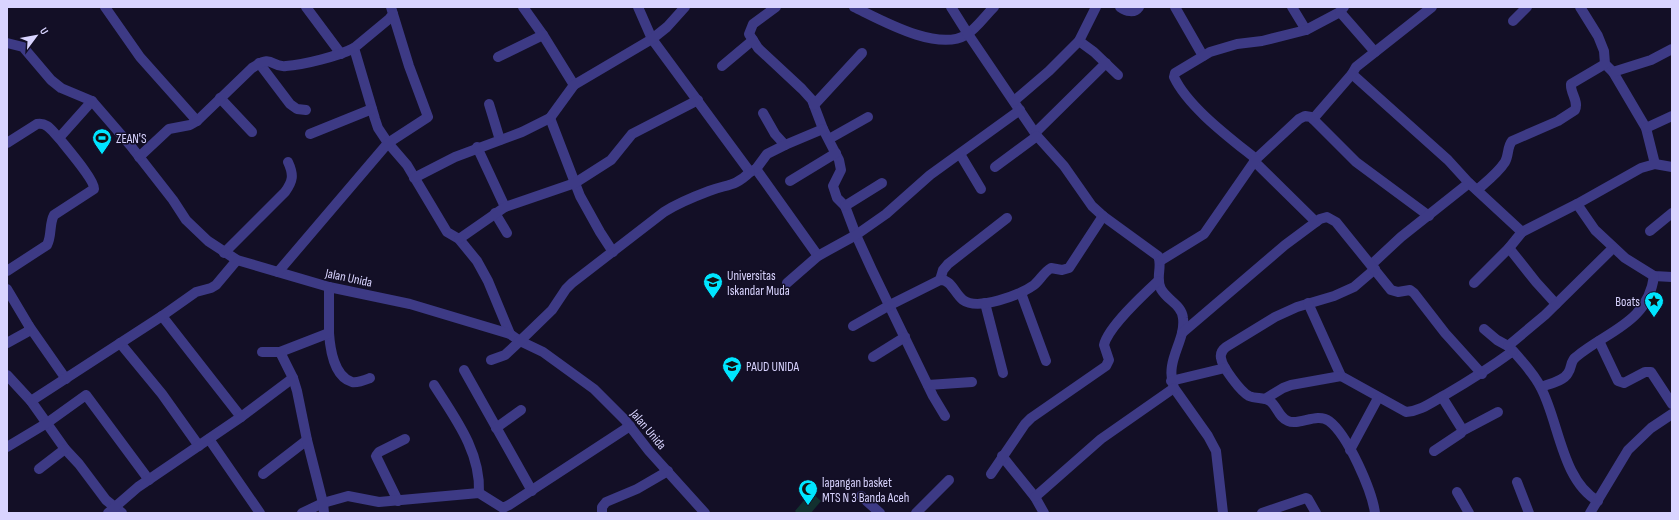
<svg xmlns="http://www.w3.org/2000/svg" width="1679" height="520" font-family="'Sofia Sans Condensed',sans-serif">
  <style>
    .green { fill: #12302f }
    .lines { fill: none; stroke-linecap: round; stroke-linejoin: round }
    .minor { stroke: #3d3a85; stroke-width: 10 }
    .labels { text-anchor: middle; stroke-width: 3; stroke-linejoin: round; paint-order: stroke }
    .poi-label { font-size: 13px; fill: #d9d4ff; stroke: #130f26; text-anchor: start }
    .street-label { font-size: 13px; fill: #d9d4ff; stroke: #130f26 }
  </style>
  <rect width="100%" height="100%" fill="#130f26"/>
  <path class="green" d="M 811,492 L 821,501 L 811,513 L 797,513 L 795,511 Z"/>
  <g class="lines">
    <g class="minor">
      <path d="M 105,7 L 140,57 L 197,121"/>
      <path d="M 306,7 L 341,54"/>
      <path d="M 391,7 L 393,14 L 389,19 L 354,48 L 375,119 L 378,128 L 388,143 L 407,165 L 447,232 L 459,239 L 477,261 L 488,281 L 510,334"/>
      <path d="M 523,7 L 543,35 L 574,85"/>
      <path d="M 638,7 L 652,39 L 750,172 L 756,169 L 818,256"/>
      <path d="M 776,7 L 753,24 L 749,34 L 758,48 L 802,89 L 812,100 L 823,129 L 839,160 L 841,170 L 833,186 L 837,198 L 845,206 L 856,235 L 872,270 L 933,396 L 945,416"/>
      <path d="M 854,7 C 881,20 937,52 966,35 C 976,29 985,16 994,7"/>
      <path d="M 951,7 L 968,34 L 1037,136 L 1064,166 L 1092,206 L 1103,216 L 1158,256 C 1163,266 1155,278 1161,289 C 1167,300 1182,305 1183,318 C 1186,342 1164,360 1174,388 L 1208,436 L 1216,451 L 1223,513"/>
      <path d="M 1120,7 C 1126,11 1134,14 1139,7"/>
      <path d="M 1175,7 L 1203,56"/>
      <path d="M 1292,7 L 1306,30 L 1340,12 L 1344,7"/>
      <path d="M 1432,7 L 1356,67 L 1352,74 L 1448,160 L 1469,183"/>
      <path d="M 1580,7 L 1598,36 L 1604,51 L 1605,64 L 1613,72 L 1646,128 L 1655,164"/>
      <path d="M 1340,12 L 1375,52"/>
      <path d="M 1513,21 L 1527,7"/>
      <path d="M 1306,30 L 1262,41 L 1237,44 L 1210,52 L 1175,73 L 1174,77 C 1188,107 1230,138 1256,159 L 1299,119 L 1305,116 L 1311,117 L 1356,162 L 1429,216"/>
      <path d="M 1079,41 L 1094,52 L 1118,75"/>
      <path d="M 7,43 L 23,47 L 51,80 L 61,88 L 92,101 L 130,145 L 173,200 L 186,220 L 208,241 L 237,260 L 329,287 L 410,304 L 510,334 L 520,341 L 543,352 L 594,389 L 625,420 L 649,451 L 705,513"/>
      <path d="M 498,57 L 543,35"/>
      <path d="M 259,63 L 290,104 L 297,109 L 306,110"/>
      <path d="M 722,66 L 753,40"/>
      <path d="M 1613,72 L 1651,60 L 1672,49"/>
      <path d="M 220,98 L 252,132"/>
      <path d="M 1014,101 L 1049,71 L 1079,41 L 1096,7"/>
      <path d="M 489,104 L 500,140"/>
      <path d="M 814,105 L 862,53"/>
      <path d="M 763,113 L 775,134 L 785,145"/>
      <path d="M 550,118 L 580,196 L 600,232 L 613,252"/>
      <path d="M 1313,119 L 1352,74"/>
      <path d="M 1646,128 L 1672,116"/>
      <path d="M 1036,132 L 1106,63"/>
      <path d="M 310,134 L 372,109"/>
      <path d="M 829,139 L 868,117"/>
      <path d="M 7,143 L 37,124 C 47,122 52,131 59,138"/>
      <path d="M 477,147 L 505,207"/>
      <path d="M 960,154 L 981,189"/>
      <path d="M 139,157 L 169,129 L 190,125 L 197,121 L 252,68 C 274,53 270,68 286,66 C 303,65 339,56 354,48"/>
      <path d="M 1254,161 L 1316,222"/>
      <path d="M 995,167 L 1037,136"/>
      <path d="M 756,169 L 767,154 L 785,145 L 823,129"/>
      <path d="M 414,178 L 455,157 L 522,132 L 550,118 L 574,85 L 652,39 L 667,27 L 685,7"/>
      <path d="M 790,181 L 836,153"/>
      <path d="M 1477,190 C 1486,182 1498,173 1505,162 C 1509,155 1507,147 1512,141 L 1558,121 L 1575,110 C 1579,101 1570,93 1571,84 L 1605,64"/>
      <path d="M 1577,204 L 1595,230 L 1625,258 L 1654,276 L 1672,277"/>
      <path d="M 845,206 L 882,183"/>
      <path d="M 495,213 L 507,233"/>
      <path d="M 1650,231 L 1672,213"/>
      <path d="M 459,239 L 505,207 L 575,183 L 611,160 L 632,134 L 698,100"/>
      <path d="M 1509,248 L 1536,282 L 1556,304"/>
      <path d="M 224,253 L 285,192 C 293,181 294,175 288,162"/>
      <path d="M 1160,261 L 1204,234 L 1256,159"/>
      <path d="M 1372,264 L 1401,237 L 1469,183 L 1522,232"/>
      <path d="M 1375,269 L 1354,287 L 1334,296 L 1297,307 L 1275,317 L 1226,347 C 1222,350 1220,353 1221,358 C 1222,367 1241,392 1249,396 C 1256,399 1264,397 1270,401 C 1277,406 1279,418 1288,421 C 1299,426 1317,412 1329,421 C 1348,435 1372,491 1375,513"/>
      <path d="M 7,271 L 47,245 C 52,236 49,224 54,215 L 94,189 C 95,180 65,146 59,138 L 92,101"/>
      <path d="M 278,272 L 388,143 L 428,117 L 409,66 L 393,14"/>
      <path d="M 940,280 L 943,270 L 948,264 L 1007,218"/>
      <path d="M 787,283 L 818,256 L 856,235 L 886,214 L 930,175 L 1020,110"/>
      <path d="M 1474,283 L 1509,248 L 1522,232 L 1577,204 L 1641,168 L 1655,164 L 1672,167"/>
      <path d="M 7,289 L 29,326 L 66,379"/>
      <path d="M 1021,293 L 1046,361"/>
      <path d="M 985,303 L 1003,373"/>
      <path d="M 1308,303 L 1341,376 L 1406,412 C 1421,411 1432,402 1445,395 C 1469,381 1491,367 1513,351 C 1523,362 1535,375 1541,388 C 1559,422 1562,481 1598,501"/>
      <path d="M 162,316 L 241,417"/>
      <path d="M 853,326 L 890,305 L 940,280 C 951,279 955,294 963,300 C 978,311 1020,295 1034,285 C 1040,280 1044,272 1051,268 L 1062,270 L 1069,268 L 1103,216"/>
      <path d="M 1484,329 L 1497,340 L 1508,346"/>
      <path d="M 329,333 C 330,348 334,377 352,382 C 358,383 365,380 370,378"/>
      <path d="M 1182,333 L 1285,245 L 1320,219 L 1327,217 L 1336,222 L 1391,290 L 1398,292 L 1410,290 L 1414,293 L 1445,333 L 1482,374"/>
      <path d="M 1599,341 L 1618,381 L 1624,383 L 1645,372 L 1651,372 L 1672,404"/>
      <path d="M 7,343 L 27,332 L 29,330 L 29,326"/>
      <path d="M 120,343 L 162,394 L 199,446"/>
      <path d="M 1513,351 L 1508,346 L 1545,315 L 1613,248"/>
      <path d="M 262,352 L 280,352"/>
      <path d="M 873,357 L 905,337"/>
      <path d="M 491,360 L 505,355 L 520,341 L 552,310 L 566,289 L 572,283 L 664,212 C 678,203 693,197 709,191 C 727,184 735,187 750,172"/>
      <path d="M 464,370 L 532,491"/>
      <path d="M 7,375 L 31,401 L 65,449 L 79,464 L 106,500 L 122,513"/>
      <path d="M 1171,381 L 1225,368"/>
      <path d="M 434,385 C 455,418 481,452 479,493"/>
      <path d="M 928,385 L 972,382"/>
      <path d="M 1541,387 C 1549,384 1564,381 1568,373 C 1572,368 1570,361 1576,357 C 1607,331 1648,323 1654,276"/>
      <path d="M 1265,399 L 1283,388 L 1291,385 L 1341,376"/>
      <path d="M 31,401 L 162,316 L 196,292 L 211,288 L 216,285 L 237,260"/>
      <path d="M 496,428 L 521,410"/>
      <path d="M 1462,431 L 1498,412"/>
      <path d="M 209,439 L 260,513"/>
      <path d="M 7,447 L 47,423 L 86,395 L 149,480"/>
      <path d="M 1350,450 L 1378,398"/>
      <path d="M 1434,451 L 1461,433 L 1462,429 L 1442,397"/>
      <path d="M 1002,456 L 1035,497 L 1044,513"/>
      <path d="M 39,469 L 65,449"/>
      <path d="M 263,474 L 307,440"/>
      <path d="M 991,474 L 1025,424 L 1031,418 L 1106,366 L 1109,360 L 1104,345 C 1108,327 1144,294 1158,281"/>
      <path d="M 1517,482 L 1529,513"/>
      <path d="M 1457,492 L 1469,513"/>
      <path d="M 861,496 L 880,513"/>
      <path d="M 1035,497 L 1101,439 L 1174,388"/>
      <path d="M 398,501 L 376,456 L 379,452 L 405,439"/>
      <path d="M 108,513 L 138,487 L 241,417 L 293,378"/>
      <path d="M 302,513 L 323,503 L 348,496 L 379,502 L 479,493 L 503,508 L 509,505 L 630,426"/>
      <path d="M 324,513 L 323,503 L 307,440 L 297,391 L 293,378 L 280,352 L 329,333 L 329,287"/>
      <path d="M 602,513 L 602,507 L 606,502 L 637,489 L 668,471"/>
      <path d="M 916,513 L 949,480"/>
      <path d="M 1262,513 L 1306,498 L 1308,499 L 1316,513"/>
      <path d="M 1590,513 L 1628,450 L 1651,428 L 1672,414"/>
    </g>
  </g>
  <defs>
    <symbol id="stadium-pin" viewBox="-11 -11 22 30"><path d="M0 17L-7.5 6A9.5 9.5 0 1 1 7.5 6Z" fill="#00e5ff" stroke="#130f26"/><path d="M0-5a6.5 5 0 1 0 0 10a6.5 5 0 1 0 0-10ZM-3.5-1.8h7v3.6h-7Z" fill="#111"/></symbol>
    <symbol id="university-pin" viewBox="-11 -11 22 30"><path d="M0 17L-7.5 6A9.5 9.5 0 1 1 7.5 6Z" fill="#00e5ff" stroke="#130f26"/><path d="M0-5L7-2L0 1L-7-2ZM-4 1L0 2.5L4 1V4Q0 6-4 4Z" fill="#111"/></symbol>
    <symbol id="sight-pin" viewBox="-11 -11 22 30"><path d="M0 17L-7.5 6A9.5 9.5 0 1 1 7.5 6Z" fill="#00e5ff" stroke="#130f26"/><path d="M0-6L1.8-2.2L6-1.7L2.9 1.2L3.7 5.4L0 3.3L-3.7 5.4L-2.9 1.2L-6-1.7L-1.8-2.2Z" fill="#111"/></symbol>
    <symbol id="school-pin" viewBox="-11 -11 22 30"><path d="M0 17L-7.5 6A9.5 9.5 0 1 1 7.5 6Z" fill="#00e5ff" stroke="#130f26"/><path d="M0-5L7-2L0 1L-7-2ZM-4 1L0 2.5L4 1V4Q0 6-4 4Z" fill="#111"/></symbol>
    <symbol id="mosque-pin" viewBox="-11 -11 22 30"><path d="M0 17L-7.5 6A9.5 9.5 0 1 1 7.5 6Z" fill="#00e5ff" stroke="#130f26"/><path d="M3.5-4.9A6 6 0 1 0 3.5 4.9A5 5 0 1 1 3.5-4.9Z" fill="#111"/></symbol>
  </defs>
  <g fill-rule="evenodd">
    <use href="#stadium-pin" x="91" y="127" width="22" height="30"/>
    <use href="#university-pin" x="702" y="271" width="22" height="30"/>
    <use href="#sight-pin" x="1643" y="290" width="22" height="30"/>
    <use href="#school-pin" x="721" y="355" width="22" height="30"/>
    <use href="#mosque-pin" x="797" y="478" width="22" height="30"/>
  </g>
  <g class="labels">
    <g class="poi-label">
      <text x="116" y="143">ZEAN'S</text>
      <text x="727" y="280">Universitas<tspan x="727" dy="15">Iskandar Muda</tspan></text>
      <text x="1640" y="306" text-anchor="end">Boats</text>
      <text x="746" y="371">PAUD UNIDA</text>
      <text x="822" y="487">lapangan basket<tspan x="822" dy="15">MTS N 3 Banda Aceh</tspan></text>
    </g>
    <g class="street-label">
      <text transform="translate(349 277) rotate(12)" y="5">Jalan Unida</text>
      <text transform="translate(649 429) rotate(50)" y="5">Jalan Unida</text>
    </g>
  </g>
  <rect width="1679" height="520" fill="none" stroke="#d9d4ff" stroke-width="16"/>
  <g transform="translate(36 36) rotate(58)" stroke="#130f26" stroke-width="3" paint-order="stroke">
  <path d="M0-3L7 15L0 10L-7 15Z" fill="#d9d4ff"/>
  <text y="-6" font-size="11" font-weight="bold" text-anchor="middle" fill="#d9d4ff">U</text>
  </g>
</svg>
